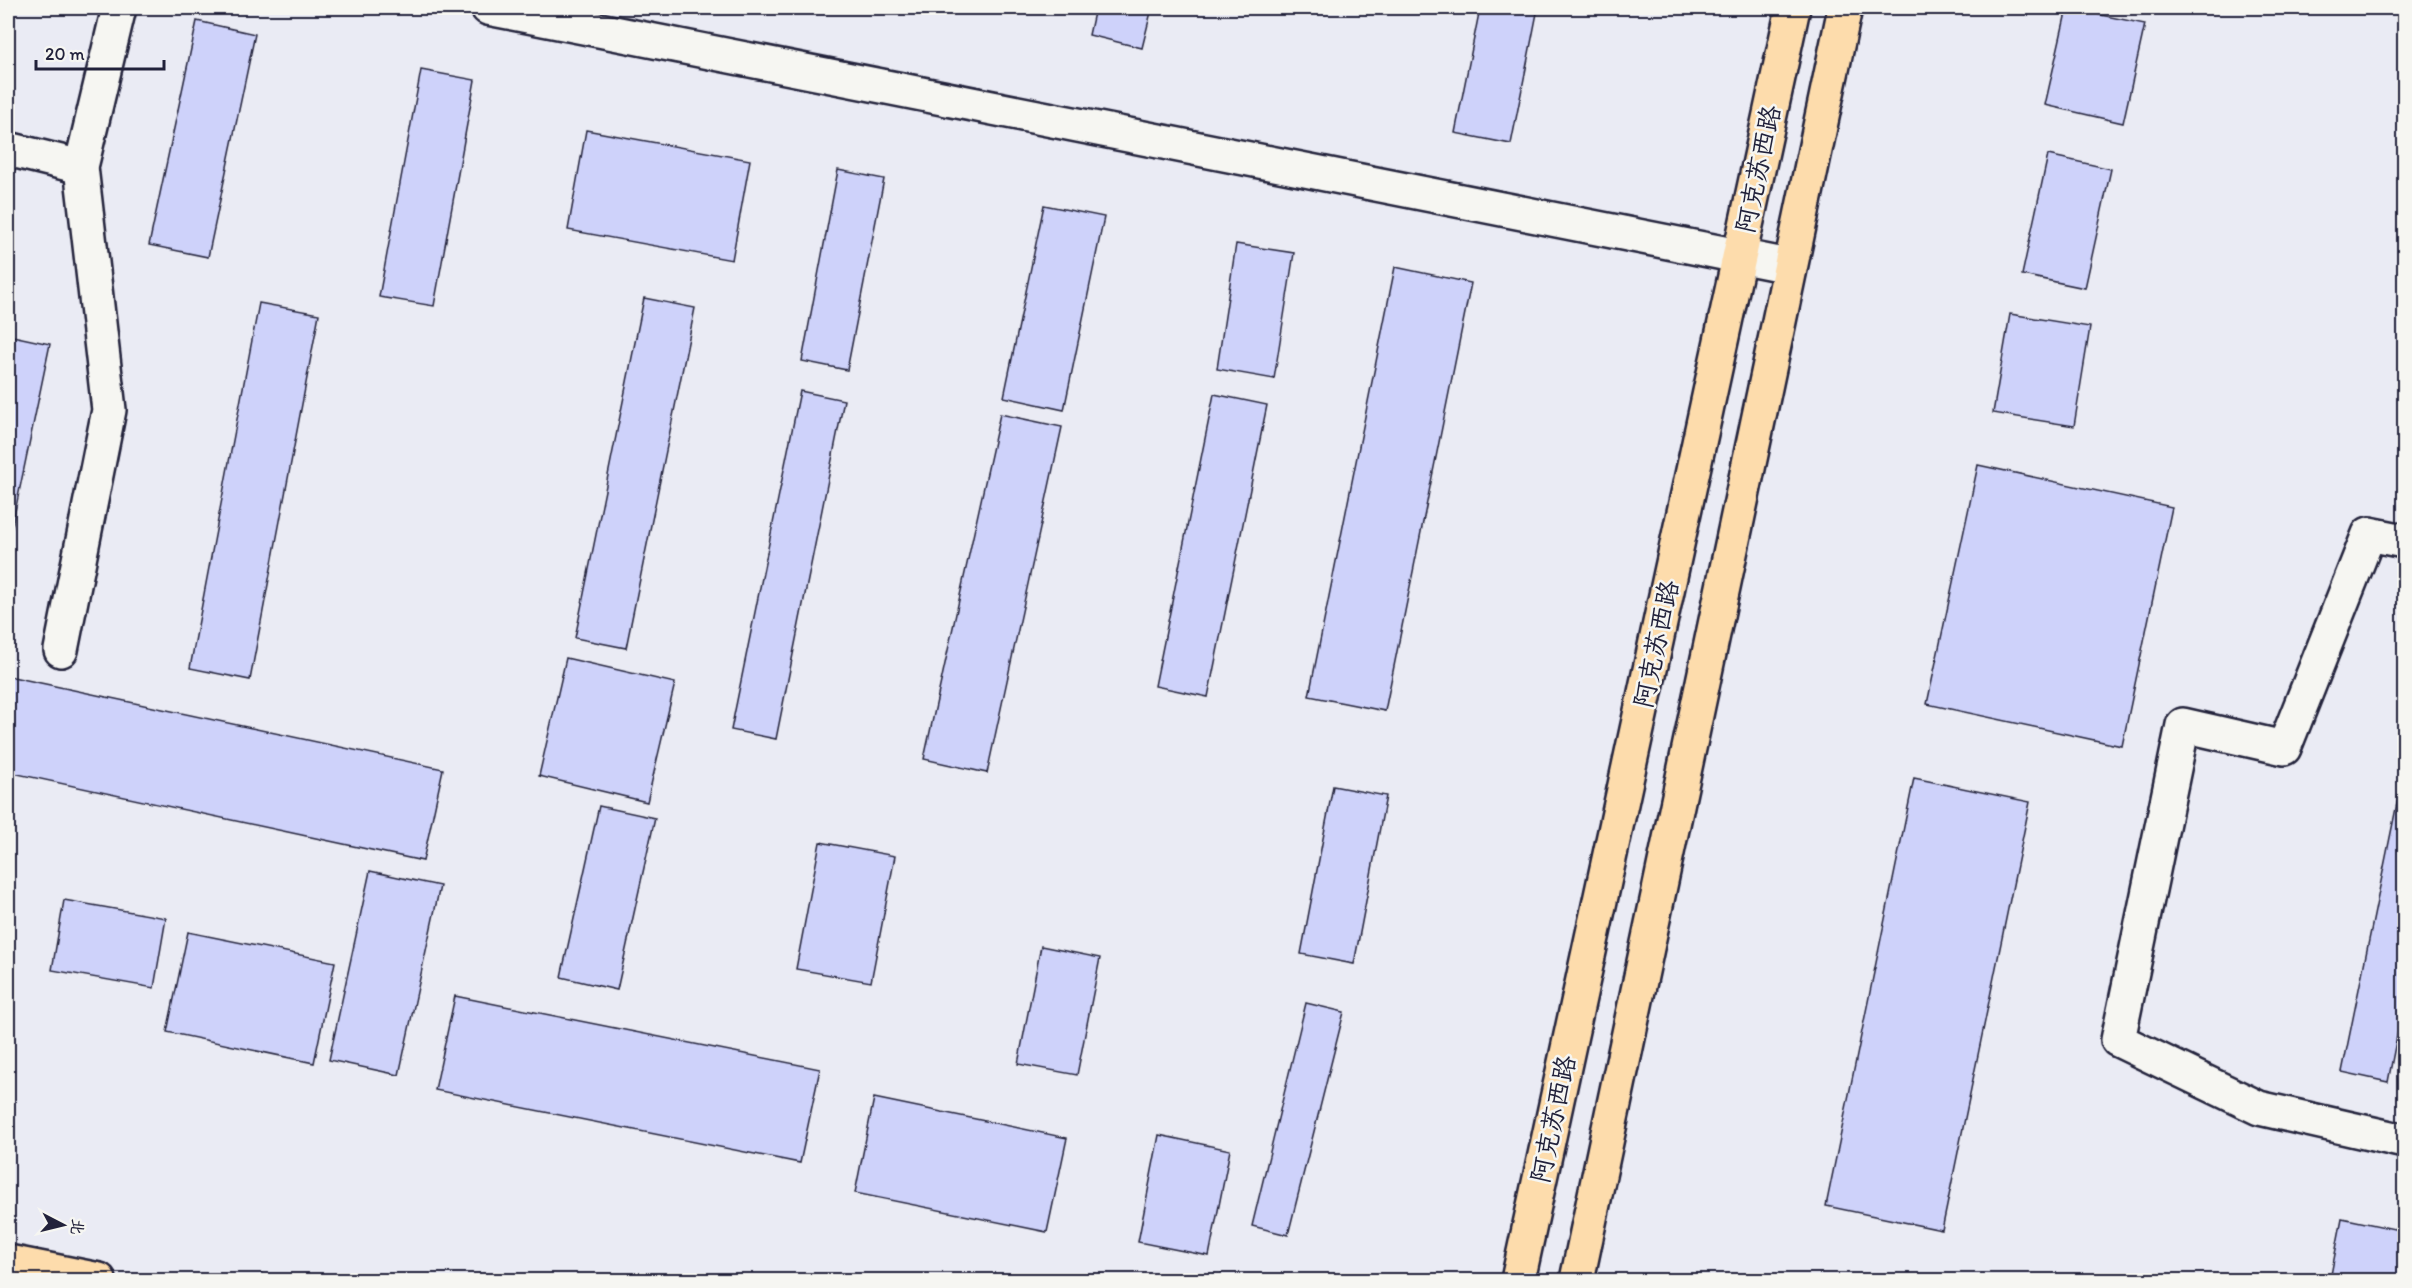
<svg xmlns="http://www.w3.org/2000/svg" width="2412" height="1288" font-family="Itim,'LXGW WenKai TC',sans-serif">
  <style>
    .building { fill: #ced2fa; stroke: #22223b; stroke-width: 1.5 }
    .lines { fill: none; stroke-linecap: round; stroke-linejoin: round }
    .minor-casing { stroke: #22223b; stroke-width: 38 }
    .major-casing { stroke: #22223b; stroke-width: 38 }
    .minor { stroke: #f6f6f2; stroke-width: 33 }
    .major { stroke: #fddcac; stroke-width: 33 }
    .labels { text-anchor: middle; stroke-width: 5; stroke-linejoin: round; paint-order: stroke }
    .street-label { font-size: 26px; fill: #22223b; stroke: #f6f6f2 }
  </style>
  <rect width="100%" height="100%" fill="#eaebf4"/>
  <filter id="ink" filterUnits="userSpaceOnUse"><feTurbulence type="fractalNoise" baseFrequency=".0167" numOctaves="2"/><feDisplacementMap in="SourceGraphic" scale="12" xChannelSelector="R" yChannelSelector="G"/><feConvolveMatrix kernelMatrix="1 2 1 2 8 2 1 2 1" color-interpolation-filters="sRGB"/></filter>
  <g filter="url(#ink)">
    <g class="building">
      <path d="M 1095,8 L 1152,8 L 1142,48 L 1089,35 Z"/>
      <path d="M 1480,8 L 1538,8 L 1511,144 L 1455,133 Z"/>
      <path d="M 2067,8 L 2145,24 L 2123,123 L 2045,105 Z"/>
      <path d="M 197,21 L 255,34 L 208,257 L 149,245 Z"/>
      <path d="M 421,70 L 475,80 L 434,306 L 379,297 Z"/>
      <path d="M 586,130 L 750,160 L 732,260 L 568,230 Z"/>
      <path d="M 2048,155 L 2111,169 L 2085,288 L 2022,275 Z"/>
      <path d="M 838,170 L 884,179 L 847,370 L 802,361 Z"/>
      <path d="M 1044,205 L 1104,217 L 1064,410 L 1004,397 Z"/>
      <path d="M 1236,244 L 1294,253 L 1274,379 L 1217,369 Z"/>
      <path d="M 1395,267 L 1471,283 L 1385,711 L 1309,696 Z"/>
      <path d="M 644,298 L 695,308 L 626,648 L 575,638 Z"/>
      <path d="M 259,303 L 319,314 L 250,680 L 190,668 Z"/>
      <path d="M 2010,314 L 2090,327 L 2074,426 L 1993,413 Z"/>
      <path d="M 8,335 L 50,344 L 8,545 Z"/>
      <path d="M 800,391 L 844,400 L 776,739 L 731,730 Z"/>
      <path d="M 1214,394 L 1267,405 L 1208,697 L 1155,686 Z"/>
      <path d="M 1000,414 L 1062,427 L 987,773 L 924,759 Z"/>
      <path d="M 1978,465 L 2172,507 L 2122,746 L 1927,704 Z"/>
      <path d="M 566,658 L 675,683 L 647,802 L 539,776 Z"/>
      <path d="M 8,676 L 443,769 L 423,861 L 8,772 Z"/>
      <path d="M 2404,769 L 2404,1000 L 2388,1082 L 2342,1072 Z"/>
      <path d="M 1914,778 L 2030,802 L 1942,1230 L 1826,1206 Z"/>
      <path d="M 1333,786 L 1386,796 L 1354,964 L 1301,954 Z"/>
      <path d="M 599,806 L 655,818 L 617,990 L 561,977 Z"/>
      <path d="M 820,842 L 895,856 L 871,982 L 796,969 Z"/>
      <path d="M 370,871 L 440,886 L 399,1075 L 329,1060 Z"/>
      <path d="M 64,900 L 166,918 L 154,988 L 52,970 Z"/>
      <path d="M 188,932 L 335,962 L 314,1063 L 167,1032 Z"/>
      <path d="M 1041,946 L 1100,958 L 1077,1075 L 1018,1064 Z"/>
      <path d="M 455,996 L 820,1069 L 800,1163 L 435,1090 Z"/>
      <path d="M 1306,1003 L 1344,1012 L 1288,1235 L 1252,1226 Z"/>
      <path d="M 874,1098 L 1067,1138 L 1047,1232 L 855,1193 Z"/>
      <path d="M 1159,1135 L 1230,1150 L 1209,1256 L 1138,1242 Z"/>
      <path d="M 2342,1218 L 2404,1231 L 2404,1280 L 2330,1280 Z"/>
    </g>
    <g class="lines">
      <defs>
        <g id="minor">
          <path d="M 488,8 L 1789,266"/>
          <path d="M 8,149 L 81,167"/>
          <path d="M 2404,541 L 2369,534 L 2284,748 L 2183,725 L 2118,1040 L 2259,1108 L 2404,1141"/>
          <path d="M 61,650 L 109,410 L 81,167 L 119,8"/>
        </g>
        <g id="major">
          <path d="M 8,1262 L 99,1280"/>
          <path d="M 1518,1280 L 1793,8"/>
          <path d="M 1577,1280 L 1845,8"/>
        </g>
      </defs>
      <use href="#minor" class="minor-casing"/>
      <use href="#major" class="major-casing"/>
      <use href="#minor" class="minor"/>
      <use href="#major" class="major"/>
    </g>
  </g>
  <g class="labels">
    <g class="street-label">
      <text transform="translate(1758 169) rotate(-78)" y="9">阿克苏西路</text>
      <text transform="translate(1656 644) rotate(-78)" y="9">阿克苏西路</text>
      <text transform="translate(1553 1119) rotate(-78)" y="9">阿克苏西路</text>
    </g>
  </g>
  <rect width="2412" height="1288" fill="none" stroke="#f6f6f2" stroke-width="30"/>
  <rect x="15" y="15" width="2382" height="1258" fill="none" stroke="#22223b" stroke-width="2" filter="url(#ink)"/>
  <g transform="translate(63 1225) rotate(97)" stroke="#f6f6f2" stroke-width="4.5" paint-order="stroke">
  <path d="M0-4.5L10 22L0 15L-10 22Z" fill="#22223b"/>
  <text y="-9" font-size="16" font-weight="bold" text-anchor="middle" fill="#22223b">北</text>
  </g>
  <path d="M36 60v9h128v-9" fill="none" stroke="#22223b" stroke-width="3"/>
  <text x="45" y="60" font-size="18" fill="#22223b" stroke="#f6f6f2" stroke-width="4.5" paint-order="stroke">20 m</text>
</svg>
